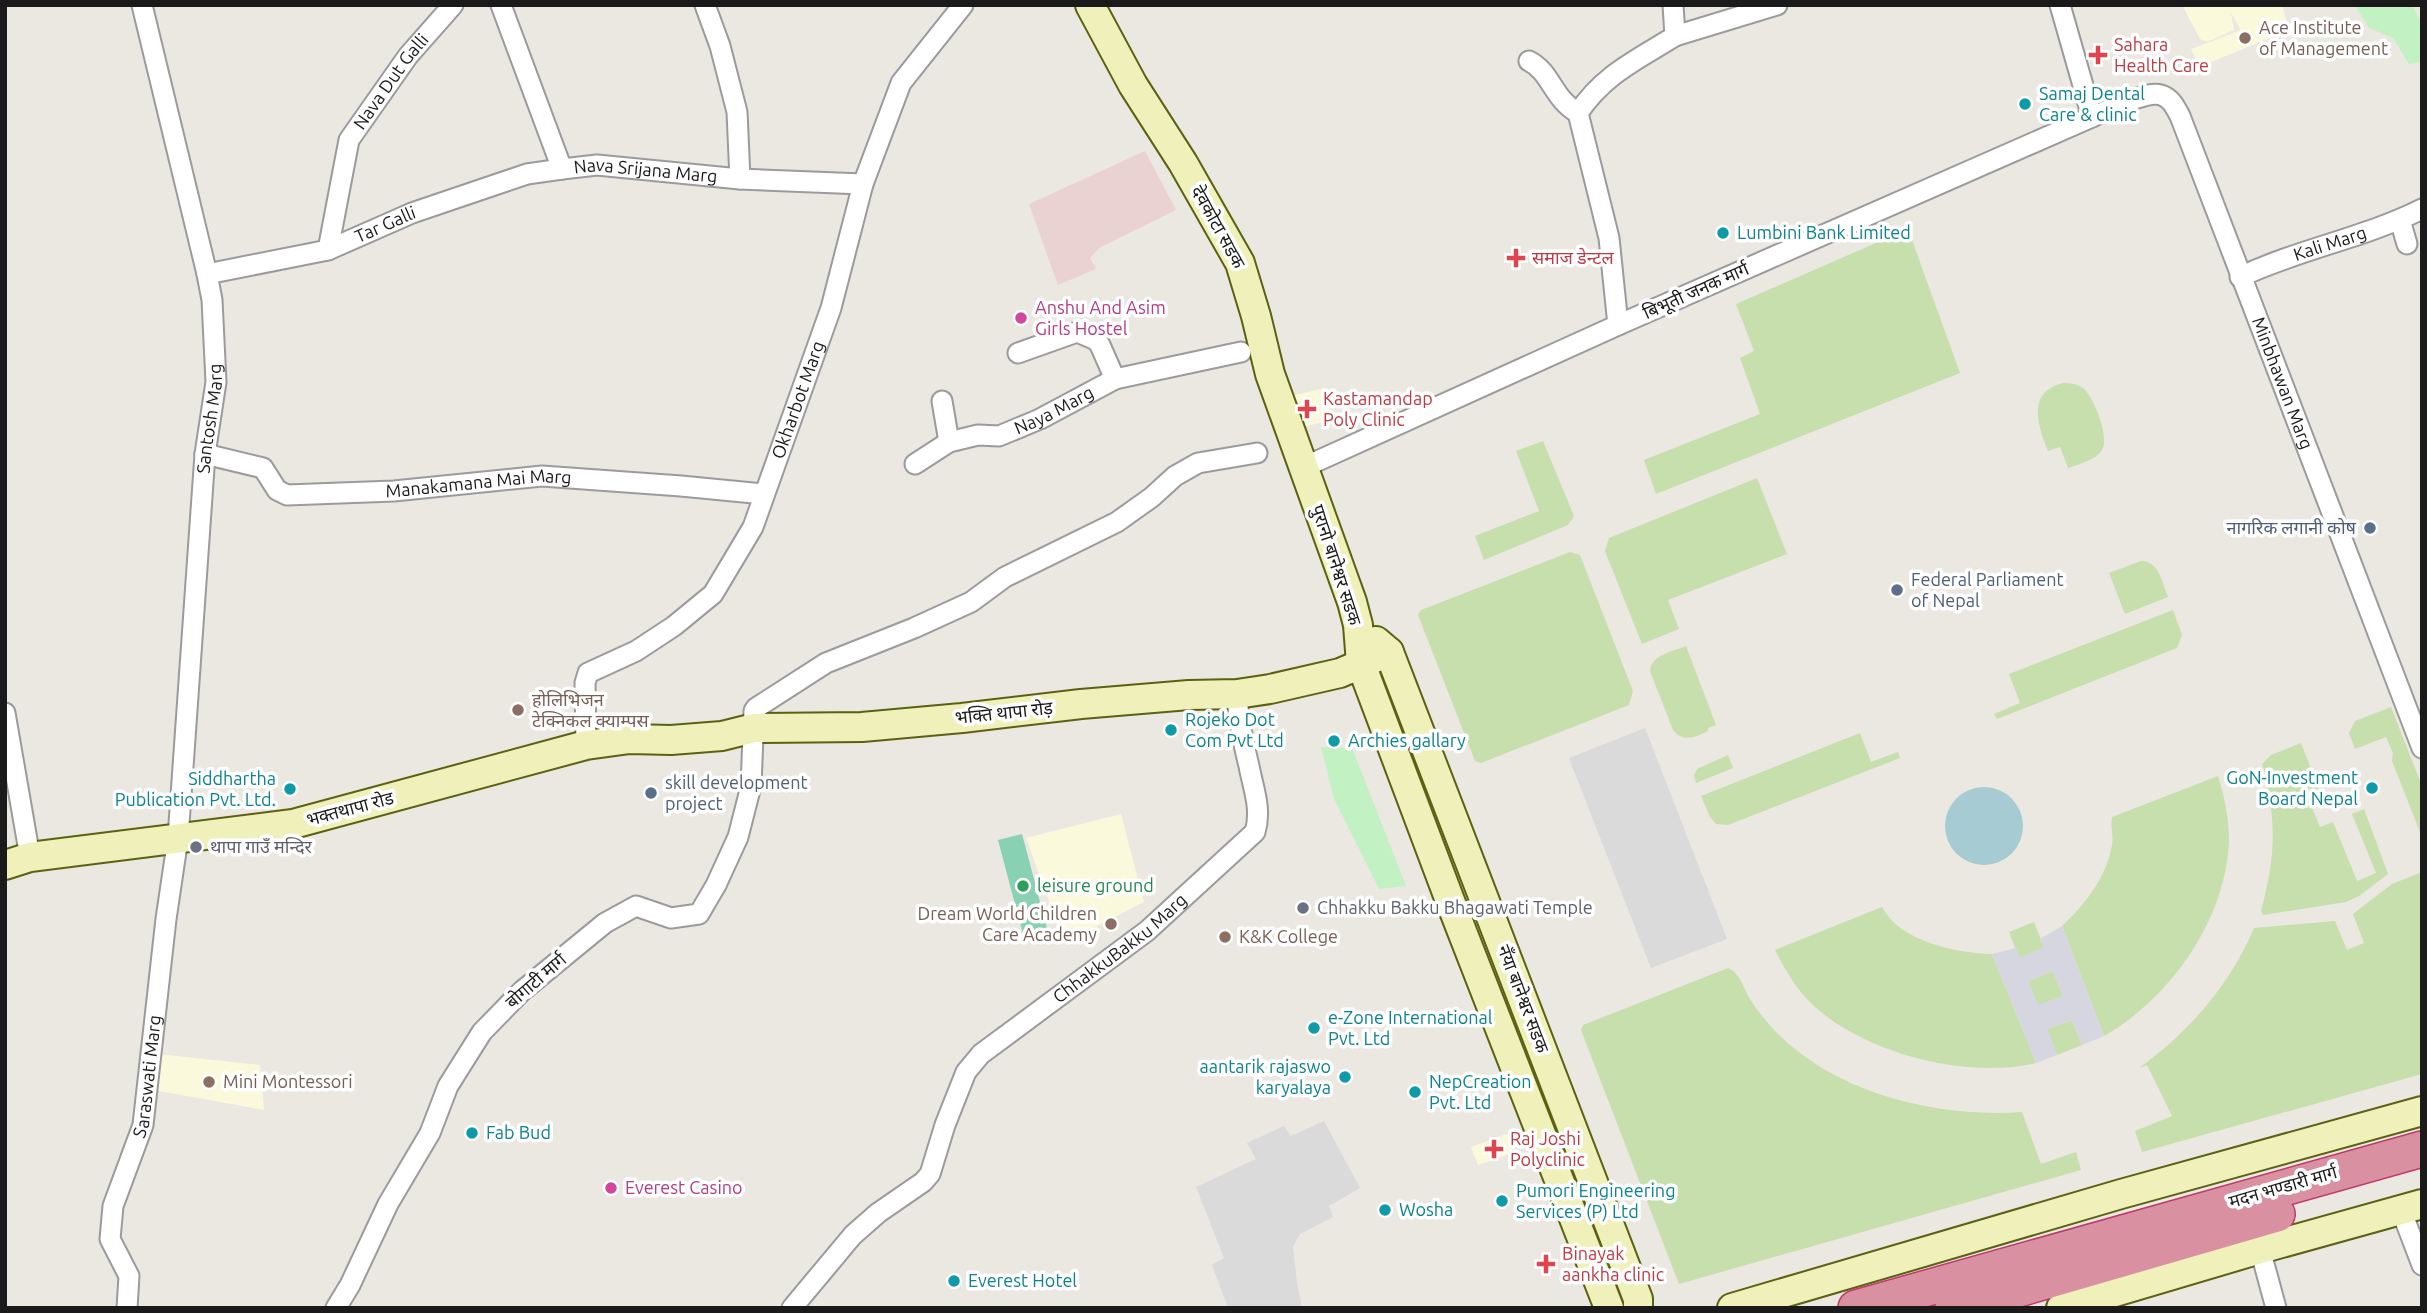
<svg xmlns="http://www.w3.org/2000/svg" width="2427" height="1313" font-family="Ubuntu,'Noto Sans Devanagari',sans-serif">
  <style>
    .commercial { fill: #ead2d2 }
    .education { fill: #faf9db }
    .grass { fill: #c7dfac }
    .park { fill: #c2f1c4 }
    .pitch { fill: #88d1b2 }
    .parking { fill: #dadada }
    .plaza { fill: #d6d6e0; fill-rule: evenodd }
    .water { fill: #a6cbd3 }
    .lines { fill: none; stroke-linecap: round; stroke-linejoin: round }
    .street-casing { stroke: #9b9b9b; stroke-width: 23 }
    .secondary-casing { stroke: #5c6112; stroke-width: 32 }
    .highway-casing { stroke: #be396c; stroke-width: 38 }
    .street { stroke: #fff; stroke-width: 19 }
    .secondary { stroke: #eff0ba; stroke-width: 28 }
    .highway { stroke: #d991a2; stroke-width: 35 }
    .education-dot { fill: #8d6e63; stroke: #fff; stroke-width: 2.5 }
    .health-dot { fill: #e0444e; stroke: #fff; stroke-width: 2.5 }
    .culture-dot { fill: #0f9aa8; stroke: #fff; stroke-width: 2.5 }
    .hotel-dot { fill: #d1479c; stroke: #fff; stroke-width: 2.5 }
    .service-dot { fill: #5c6f8a; stroke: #fff; stroke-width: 2.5 }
    .worship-dot { fill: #6b7280; stroke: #fff; stroke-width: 2.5 }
    .leisure-dot { fill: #2e9e5b; stroke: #fff; stroke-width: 2.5 }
    .labels { text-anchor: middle; stroke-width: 7; stroke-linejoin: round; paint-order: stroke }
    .education-label { font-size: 18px; fill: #785e54; stroke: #fff; text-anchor: start }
    .health-label { font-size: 18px; fill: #be3a42; stroke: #fff; text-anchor: start }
    .street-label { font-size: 18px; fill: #1a1a1a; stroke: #fff }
    .culture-label { font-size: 18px; fill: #0d838f; stroke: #fff; text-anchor: start }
    .hotel-label { font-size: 18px; fill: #b23c85; stroke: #fff; text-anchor: start }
    .service-label { font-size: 18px; fill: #4e5e75; stroke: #fff; text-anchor: start }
    .worship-label { font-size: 18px; fill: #5b616d; stroke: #fff; text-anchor: start }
    .leisure-label { font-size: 18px; fill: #27864d; stroke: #fff; text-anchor: start }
  </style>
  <rect width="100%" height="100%" fill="#ebe7e1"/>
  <path class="commercial" d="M 1145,151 L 1176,210 L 1099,248 L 1090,258 L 1096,269 L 1058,285 L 1029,204 Z"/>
  <g class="education">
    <path d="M 2182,5 L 2282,5 L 2289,30 L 2199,67 L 2191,49 L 2241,30 L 2231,13 L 2234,30 L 2207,42 L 2200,39 Z"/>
    <path d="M 1325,388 L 1332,420 L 1290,430 L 1282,398 Z"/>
    <path d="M 1121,814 L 1144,902 L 1064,943 L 1026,838 Z"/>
    <path d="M 158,1054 L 260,1065 L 264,1110 L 159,1091 L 155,1072 Z"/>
    <path d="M 1509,1133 L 1516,1152 L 1478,1165 L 1471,1147 Z"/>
  </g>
  <g class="grass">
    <path d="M 1908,229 L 1960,373 L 1656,494 L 1644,460 L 1760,414 L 1740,358 L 1754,351 L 1736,304 Z"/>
    <path d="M 2063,383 C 2071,383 2078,384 2084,389 C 2094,398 2110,438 2102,450 C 2096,460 2079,464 2068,468 L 2060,447 L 2048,451 C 2038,426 2026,392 2063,383 Z"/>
    <path d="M 1543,441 L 1574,516 L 1568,525 L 1484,560 L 1475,536 L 1539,511 L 1516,451 Z"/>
    <path d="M 1757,478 L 1787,554 L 1668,600 L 1679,629 L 1642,644 L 1605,551 L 1609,538 Z"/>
    <path d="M 1570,552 L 1580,555 L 1633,691 L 1629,705 L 1481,763 L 1475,761 L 1418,615 L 1421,610 Z"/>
    <path d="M 2141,561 C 2159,561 2162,582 2168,597 L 2125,614 L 2109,573 Z"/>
    <path d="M 2173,610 L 2182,635 L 2177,648 L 1997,719 L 1994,714 L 2020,703 L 2009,674 Z"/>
    <path d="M 1686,646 L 1716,725 L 1708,728 L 1708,731 C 1696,737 1683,743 1673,730 L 1650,671 C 1652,654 1672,652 1686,646 Z"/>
    <path d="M 2391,707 L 2422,786 L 2422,837 L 2392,761 L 2393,753 L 2386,737 L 2355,749 L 2349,733 L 2355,721 Z"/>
    <path d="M 1860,733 L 1871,762 L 1898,752 L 1900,758 L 1728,825 L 1716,824 L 1710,817 L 1701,796 Z"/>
    <path d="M 2301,743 L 2319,789 L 2307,795 L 2320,827 L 2333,822 L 2357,881 L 2376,873 L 2352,814 L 2364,809 L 2388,874 L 2359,896 L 2346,902 L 2263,915 L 2261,911 C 2276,855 2277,820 2262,764 L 2271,755 Z"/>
    <path d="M 1728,755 L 1733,768 L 1696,783 L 1694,775 L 1697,769 Z"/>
    <path d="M 2218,776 C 2224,797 2229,817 2229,839 C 2227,918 2171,998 2104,1036 L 2062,926 C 2085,905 2107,876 2112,845 C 2114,835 2110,826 2112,817 Z"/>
    <path d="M 2422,872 L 2422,1074 L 2142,1152 L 2135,1131 L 2172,1116 L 2147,1065 L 2139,1068 C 2189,1032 2230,985 2254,928 L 2335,921 L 2347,950 L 2364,943 L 2353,914 L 2392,884 Z"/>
    <path d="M 1882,907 C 1900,942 1957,953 1992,954 L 2036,1063 C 1965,1080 1857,1052 1807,999 C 1793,984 1784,967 1775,950 Z"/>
    <path d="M 2034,922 L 2044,948 L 2019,958 L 2009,932 Z"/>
    <path d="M 1728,968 C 1741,973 1744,991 1752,1002 C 1758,1012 1767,1022 1775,1031 C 1836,1094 1937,1118 2022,1112 L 2041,1164 L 2076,1152 L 2081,1170 L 1679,1284 L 1581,1030 L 1583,1025 Z"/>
    <path d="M 2053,971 L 2063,996 L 2038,1006 L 2028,981 Z"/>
    <path d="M 2072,1020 L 2082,1045 L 2057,1055 L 2047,1029 Z"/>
  </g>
  <g class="park">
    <path d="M 2355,5 L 2412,5 L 2422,24 L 2422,62 L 2409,64 L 2393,38 L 2369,28 Z"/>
    <path d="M 1321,747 L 1352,748 L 1406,886 L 1379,889 L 1334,799 Z"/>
  </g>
  <path class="pitch" d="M 1022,834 L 1048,932 L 1024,938 L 998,840 Z"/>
  <g class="parking">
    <path d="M 1645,728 L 1727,939 L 1651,968 L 1569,758 Z"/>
    <path d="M 1324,1121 L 1360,1188 L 1329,1206 L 1333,1217 L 1300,1234 L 1296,1241 L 1293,1247 L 1297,1283 L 1302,1308 L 1228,1308 L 1212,1265 L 1224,1258 L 1196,1187 L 1256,1159 L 1247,1143 L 1284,1126 L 1291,1136 Z"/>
  </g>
  <path class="plaza" d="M 2062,926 L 2104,1036 L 2082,1045 L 2072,1020 L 2048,1029 L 2057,1055 L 2036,1063 L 1992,954 L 2016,948 L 2020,957 L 2043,948 L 2040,939 ZM 2053,971 L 2063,996 L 2038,1005 L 2028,981 Z"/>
  <circle class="water" cx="1984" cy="826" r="39"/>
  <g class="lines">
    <defs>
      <g id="street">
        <path id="s1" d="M 501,5 L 562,169 L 597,165 L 740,179 L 863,184"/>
        <path d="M 705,5 L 720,46 L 737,112 L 740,179"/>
        <path d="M 2060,5 L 2092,117"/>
        <path d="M 1675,36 L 1777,5"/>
        <path d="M 1529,61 C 1551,72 1553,99 1578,113"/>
        <path d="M 2400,220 L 2407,244"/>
        <path id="s2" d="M 328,250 L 349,140 L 408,56 L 453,5"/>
        <path id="s3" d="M 207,274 L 328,250 L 412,213 L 527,174 L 562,169"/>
        <path id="s4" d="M 2240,277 C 2299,249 2364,238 2422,209"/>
        <path d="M 1618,325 L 1609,238 L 1578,113 C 1604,74 1637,60 1675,36 L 1673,5"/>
        <path d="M 1018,353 L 1077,332 L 1096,340 L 1100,345 L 1115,379"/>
        <path d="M 942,401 L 949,442"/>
        <path id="s5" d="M 205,454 L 263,468 L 277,490 L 287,495 L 394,491 L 542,476 L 681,486 L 764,494"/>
        <path id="s6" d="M 915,464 L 949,442 L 978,435 L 999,436 L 1040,419 L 1115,379 L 1241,352"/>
        <path id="s7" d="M 1302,468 L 1618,325 L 2092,117 C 2108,111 2145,90 2161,95 C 2171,98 2175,107 2180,116 L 2422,748"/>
        <path d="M 5,713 L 30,857"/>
        <path id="s8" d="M 586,745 L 585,683 L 588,673 L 636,651 L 674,626 L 713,594 L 753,527 L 831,308 L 863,184 L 901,83 L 963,5"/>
        <path d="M 2401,1210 L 2422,1265"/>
        <path d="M 2260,1249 L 2276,1308"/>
        <path id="s9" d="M 127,1308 L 129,1276 L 110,1239 L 113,1206 L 143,1125 L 166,919 L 178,838 L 205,454 L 216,382 L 212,300 L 207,274 L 142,5"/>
        <path d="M 336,1308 L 350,1285 L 388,1204 L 430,1133 L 448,1086 L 482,1032 L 522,991 L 605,923 L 636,906 L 671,918 L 699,914 L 716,885 L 738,837 L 751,786 L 754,711 L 756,708 L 826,663 L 914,628 L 971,602 L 1005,577 L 1117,522 L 1152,497 L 1175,476 L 1198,463 L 1257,453"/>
        <path id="s10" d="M 792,1308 L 853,1235 L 878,1213 L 923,1182 L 930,1174 L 945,1125 L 966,1072 L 981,1054 L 1147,931 L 1255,832 C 1262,809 1253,788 1249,766 C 1243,742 1238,718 1237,694"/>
      </g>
      <g id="secondary">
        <path d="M 1090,5 L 1133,85 L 1183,163 L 1240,263 L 1256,316 L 1270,374 L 1352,602 L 1358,625 L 1361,664 L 1449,898 L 1609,1308"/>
        <path d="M 1376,641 L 1389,652 L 1638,1299 L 1638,1308"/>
        <path d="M 5,865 L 30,857 L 293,824 L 586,745 L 630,739 L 671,740 L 722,736 L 754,728 L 862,727 L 962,718 L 1081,704 L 1189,695 L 1237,694 L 1270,689 L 1340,673 L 1389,652"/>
        <path d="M 1732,1308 L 2121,1194 L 2422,1111"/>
        <path d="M 2061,1308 L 2260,1249 L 2422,1204"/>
      </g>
      <g id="highway">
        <path d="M 1856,1308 L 2422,1149"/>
        <path d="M 1953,1308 L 2277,1214"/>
      </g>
    </defs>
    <use href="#street" class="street-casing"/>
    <use href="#secondary" class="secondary-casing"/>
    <use href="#highway" class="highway-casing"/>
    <use href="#street" class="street"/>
    <use href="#secondary" class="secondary"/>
    <use href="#highway" class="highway"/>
  </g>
  <g class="education-dot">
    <circle cx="2245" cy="38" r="7"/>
    <circle cx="518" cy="710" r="7"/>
    <circle cx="1111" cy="924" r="7"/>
    <circle cx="1225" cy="937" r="7"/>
    <circle cx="209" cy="1082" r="7"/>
  </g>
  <g class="health-dot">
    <path d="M2094.5 44.5h7v7h7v7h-7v7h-7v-7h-7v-7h7z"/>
    <path d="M1512.5 247.5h7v7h7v7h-7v7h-7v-7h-7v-7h7z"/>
    <path d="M1303.5 398.5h7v7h7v7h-7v7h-7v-7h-7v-7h7z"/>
    <path d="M1490.5 1138.5h7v7h7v7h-7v7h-7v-7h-7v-7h7z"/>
    <path d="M1542.5 1253.5h7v7h7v7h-7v7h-7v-7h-7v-7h7z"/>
  </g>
  <g class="culture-dot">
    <circle cx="2025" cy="104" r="7"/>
    <circle cx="1723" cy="233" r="7"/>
    <circle cx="1171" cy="730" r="7"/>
    <circle cx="1334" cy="741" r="7"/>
    <circle cx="2372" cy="788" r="7"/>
    <circle cx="290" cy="789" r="7"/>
    <circle cx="1314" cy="1028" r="7"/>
    <circle cx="1345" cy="1077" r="7"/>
    <circle cx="1415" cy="1092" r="7"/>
    <circle cx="472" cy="1133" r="7"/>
    <circle cx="1502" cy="1201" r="7"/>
    <circle cx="1385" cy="1210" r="7"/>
    <circle cx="954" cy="1281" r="7"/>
  </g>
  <g class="hotel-dot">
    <circle cx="1021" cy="318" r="7"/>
    <circle cx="611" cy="1188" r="7"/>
  </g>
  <g class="service-dot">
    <circle cx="2370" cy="528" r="7"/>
    <circle cx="1897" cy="590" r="7"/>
    <circle cx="651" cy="793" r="7"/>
  </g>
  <g class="worship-dot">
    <circle cx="196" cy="847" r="7"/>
    <circle cx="1303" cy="908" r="7"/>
  </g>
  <circle class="leisure-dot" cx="1023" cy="886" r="7"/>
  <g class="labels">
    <g class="education-label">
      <text x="2259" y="34">Ace Institute<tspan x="2259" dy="21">of Management</tspan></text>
      <text x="532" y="706">होलिभिजन<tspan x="532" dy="21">टेक्निकल क्याम्पस</tspan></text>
      <text x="1097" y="920" text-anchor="end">Dream World Children<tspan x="1097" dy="21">Care Academy</tspan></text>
      <text x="1239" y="943">K&amp;K College</text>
      <text x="223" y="1088">Mini Montessori</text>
    </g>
    <g class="health-label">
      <text x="2114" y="51">Sahara<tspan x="2114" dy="21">Health Care</tspan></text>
      <text x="1532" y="264">समाज डेन्टल</text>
      <text x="1323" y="405">Kastamandap<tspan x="1323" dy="21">Poly Clinic</tspan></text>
      <text x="1510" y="1145">Raj Joshi<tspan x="1510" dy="21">Polyclinic</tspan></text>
      <text x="1562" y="1260">Binayak<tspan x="1562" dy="21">aankha clinic</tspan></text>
    </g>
    <g class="street-label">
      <text dy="6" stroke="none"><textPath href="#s2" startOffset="184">Nava Dut Galli</textPath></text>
      <text dy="6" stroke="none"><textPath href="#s1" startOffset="259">Nava Srijana Marg</textPath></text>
      <text dy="6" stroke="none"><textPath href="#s3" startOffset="186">Tar Galli</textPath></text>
      <text transform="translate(1218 227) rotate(61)" y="6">देवकोटा सडक</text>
      <text dy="6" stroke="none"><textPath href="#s4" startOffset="96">Kali Marg</textPath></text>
      <text transform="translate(1696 291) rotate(-24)" y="6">बिभूती जनक मार्ग</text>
      <text dy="6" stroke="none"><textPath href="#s7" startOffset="1253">Minbhawan Marg</textPath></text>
      <text dy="6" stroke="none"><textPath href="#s8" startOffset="434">Okharbot Marg</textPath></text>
      <text dy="6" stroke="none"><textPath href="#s6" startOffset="152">Naya Marg</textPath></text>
      <text dy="6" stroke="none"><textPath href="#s9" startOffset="903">Santosh Marg</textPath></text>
      <text dy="6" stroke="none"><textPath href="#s5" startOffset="289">Manakamana Mai Marg</textPath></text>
      <text transform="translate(1336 565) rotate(72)" y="6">पुरानो बानेश्वर सडक</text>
      <text transform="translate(1004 713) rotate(-6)" y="6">भक्ति थापा रोड़</text>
      <text transform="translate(350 809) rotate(-15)" y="6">भक्तथापा रोड</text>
      <text dy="6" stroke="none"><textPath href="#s10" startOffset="500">ChhakkuBakku Marg</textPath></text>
      <text transform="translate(536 981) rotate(-41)" y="6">बोगाटी मार्ग</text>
      <text transform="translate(1523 999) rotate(69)" y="6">नँया बानेश्वर सडक</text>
      <text dy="6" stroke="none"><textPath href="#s9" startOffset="242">Saraswati Marg</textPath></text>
      <text transform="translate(2283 1187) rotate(-16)" y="6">मदन भण्डारी मार्ग</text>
    </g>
    <g class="culture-label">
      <text x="2039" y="100">Samaj Dental<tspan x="2039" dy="21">Care &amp; clinic</tspan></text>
      <text x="1737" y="239">Lumbini Bank Limited</text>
      <text x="1185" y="726">Rojeko Dot<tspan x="1185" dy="21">Com Pvt Ltd</tspan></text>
      <text x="1348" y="747">Archies gallary</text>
      <text x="2358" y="784" text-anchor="end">GoN-Investment<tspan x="2358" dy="21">Board Nepal</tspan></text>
      <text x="276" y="785" text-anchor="end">Siddhartha<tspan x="276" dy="21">Publication Pvt. Ltd.</tspan></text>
      <text x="1328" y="1024">e-Zone International<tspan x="1328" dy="21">Pvt. Ltd</tspan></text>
      <text x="1331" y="1073" text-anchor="end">aantarik rajaswo<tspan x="1331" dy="21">karyalaya</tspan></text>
      <text x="1429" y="1088">NepCreation<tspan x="1429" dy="21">Pvt. Ltd</tspan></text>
      <text x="486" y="1139">Fab Bud</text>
      <text x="1516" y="1197">Pumori Engineering<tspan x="1516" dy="21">Services (P) Ltd</tspan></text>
      <text x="1399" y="1216">Wosha</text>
      <text x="968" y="1287">Everest Hotel</text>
    </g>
    <g class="hotel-label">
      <text x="1035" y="314">Anshu And Asim<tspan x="1035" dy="21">Girls Hostel</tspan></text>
      <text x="625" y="1194">Everest Casino</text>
    </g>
    <g class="service-label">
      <text x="2356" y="534" text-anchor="end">नागरिक लगानी कोष</text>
      <text x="1911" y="586">Federal Parliament<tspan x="1911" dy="21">of Nepal</tspan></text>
      <text x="665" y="789">skill development<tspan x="665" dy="21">project</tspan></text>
    </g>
    <g class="worship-label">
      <text x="210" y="853">थापा गाउँ मन्दिर</text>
      <text x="1317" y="914">Chhakku Bakku Bhagawati Temple</text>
    </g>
    <g class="leisure-label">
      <text x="1037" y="892">leisure ground</text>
    </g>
  </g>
  <rect width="2427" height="1313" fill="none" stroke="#1a1a1a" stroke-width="14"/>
</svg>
